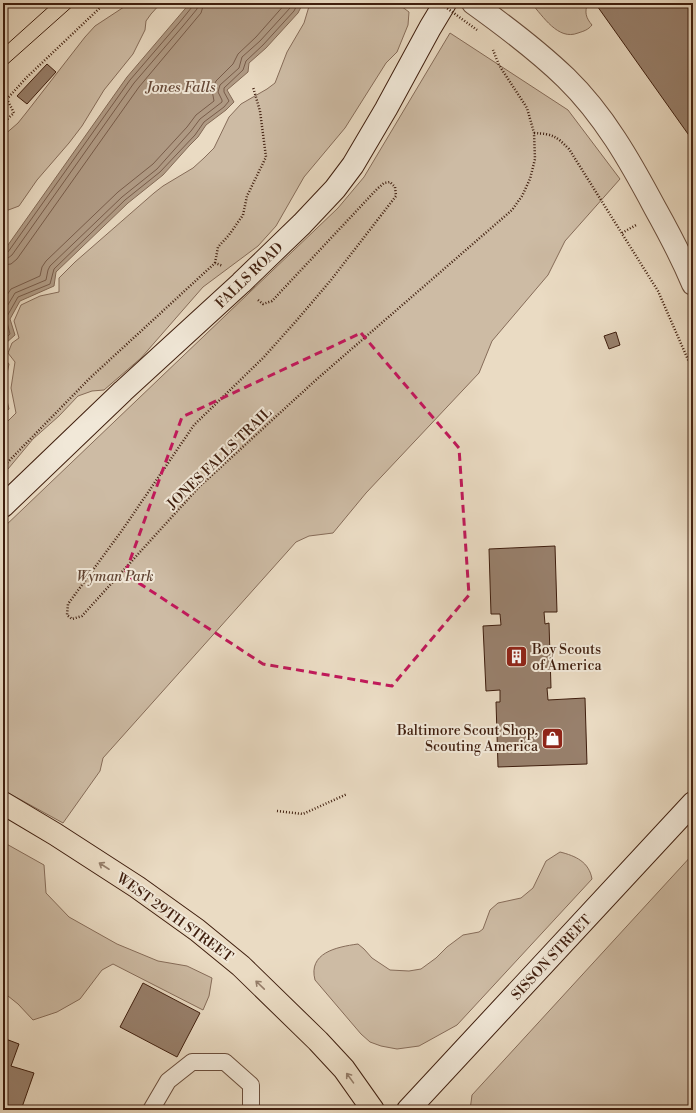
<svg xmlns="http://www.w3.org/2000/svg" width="696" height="1113" font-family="'Libre Bodoni',serif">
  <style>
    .green { fill: #cdbba4; stroke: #866c59 }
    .water { fill: #b09b85; stroke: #836955 }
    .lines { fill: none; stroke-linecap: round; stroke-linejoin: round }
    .shore { stroke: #785c4a; stroke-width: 1 }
    .building { fill: #98806c; stroke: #3f1e0e }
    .lane-casing { stroke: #6a4d3b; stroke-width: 18 }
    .street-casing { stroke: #6a4d3b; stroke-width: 24 }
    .secondary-casing { stroke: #3f1e0e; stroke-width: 24 }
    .primary-casing { stroke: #3f1e0e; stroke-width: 24 }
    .path { stroke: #3f1e0e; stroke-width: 2.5; stroke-dasharray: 1 2; stroke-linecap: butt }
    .lane { stroke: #f1e8d8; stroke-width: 16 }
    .street { stroke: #f1e8d8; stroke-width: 22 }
    .secondary { stroke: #f1e8d8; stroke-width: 22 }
    .primary { stroke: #eadbc3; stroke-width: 22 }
    .tram { stroke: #3f1e0e; stroke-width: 1 }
    .path-bridge { stroke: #3f1e0e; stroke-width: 2.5; stroke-dasharray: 1 2; stroke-linecap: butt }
    .oneway { stroke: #947c68 }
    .marked { fill: none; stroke: #c2185b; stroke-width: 3; stroke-dasharray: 8 5; stroke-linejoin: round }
    .labels { text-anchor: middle; stroke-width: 4; stroke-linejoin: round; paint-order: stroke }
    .street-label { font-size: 14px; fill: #3f1e0e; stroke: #f1e8d8 }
    .park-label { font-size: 14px; font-style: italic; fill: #624534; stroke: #f1e8d8 }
    .poi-label { font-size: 14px; fill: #3f1e0e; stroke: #f1e8d8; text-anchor: start }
    .water-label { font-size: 15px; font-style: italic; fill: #674a38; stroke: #f1e8d8 }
  </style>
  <rect width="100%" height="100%" fill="#eadbc3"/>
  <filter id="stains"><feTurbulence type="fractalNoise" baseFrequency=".005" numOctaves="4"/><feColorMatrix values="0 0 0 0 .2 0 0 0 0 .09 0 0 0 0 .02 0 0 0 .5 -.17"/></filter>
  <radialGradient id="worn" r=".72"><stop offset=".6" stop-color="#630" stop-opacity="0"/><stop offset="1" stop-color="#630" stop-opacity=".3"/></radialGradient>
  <g class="green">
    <path d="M 130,3 L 161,3 L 151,14 L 146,21 L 145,30 L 133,54 L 104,90 L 82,126 L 69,143 L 37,180 L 19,206 L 3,212 L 3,136 L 18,123 L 26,113 L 85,37 L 95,26 Z"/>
    <path d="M 310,3 L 397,3 L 409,12 L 408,25 L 397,52 L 386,63 L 345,128 L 304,177 L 276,226 L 258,246 L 203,287 L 141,358 L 104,390 L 92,391 L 78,396 L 59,416 L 33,439 L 8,469 L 3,473 L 3,426 L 16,413 L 11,388 L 15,362 L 8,353 L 12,343 L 19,338 L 14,321 L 21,305 L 40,296 L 59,292 L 59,278 L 75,262 L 154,193 L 163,186 L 193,168 L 204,158 L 214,148 L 229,117 L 241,104 L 267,89 L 275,83 L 287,52 L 304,23 Z"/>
    <path d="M 531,3 L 588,3 C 584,12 586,18 592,25 C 588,30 584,31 578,33 C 558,41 543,16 531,3 Z"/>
    <path d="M 450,33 L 568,110 L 620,179 L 565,241 L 548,275 L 492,341 L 479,373 L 366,493 L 333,533 L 309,536 L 296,542 L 103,758 L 100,771 L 63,823 L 3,790 L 3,528 L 338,208 L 364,177 Z"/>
    <path d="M 3,842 L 44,865 L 46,893 L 69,917 L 117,944 L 158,961 L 187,966 L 212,978 L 209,996 L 203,1010 L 113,964 L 102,970 L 80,999 L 57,1012 L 33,1020 L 18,1004 L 3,992 Z"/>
    <path d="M 560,852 C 576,856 589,862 592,879 L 457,1025 L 419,1046 L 397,1049 L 381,1046 L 370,1042 L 361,1034 L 315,980 C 308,953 336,947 358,944 L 364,949 L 372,958 L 390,970 L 409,971 L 421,969 L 436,958 L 447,947 L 463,935 L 479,932 L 483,929 L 490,910 L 498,903 L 521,898 L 533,888 L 546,861 Z"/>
    <path d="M 693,854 L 693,1110 L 470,1110 L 472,1095 Z"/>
  </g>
  <g class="water">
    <path d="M 190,3 L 303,3 L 298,13 L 266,48 L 249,63 L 248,72 L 227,90 L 234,102 L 226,110 L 206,125 L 198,137 L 189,146 L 163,175 L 128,203 L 56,272 L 54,286 L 20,301 L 10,319 L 15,335 L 6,343 L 3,353 L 3,252 L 127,77 Z"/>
    <path d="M 3,357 L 9,364 L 4,388 L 9,409 L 3,415 Z"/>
  </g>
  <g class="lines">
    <g class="shore">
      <path d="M 3,254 L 8,252 L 130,80 L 179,23 L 192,7 L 193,3"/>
      <path d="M 3,259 L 8,258 L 12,255 L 134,83 L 183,26 L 197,9 L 198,3"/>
      <path d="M 3,265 L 11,264 L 17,259 L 139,87 L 201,13 L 204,3"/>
      <path d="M 3,301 L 11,289 L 40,276 L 42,267 L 46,261 L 118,192 L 153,164 L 187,127 L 196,115 L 214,101 L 212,90 L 216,81 L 233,64 L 238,54 L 256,37 L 286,3"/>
      <path d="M 3,313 L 15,293 L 46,280 L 48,270 L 50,266 L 122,197 L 157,169 L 191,131 L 200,119 L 222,102 L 222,100 L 218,92 L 220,85 L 239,68 L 242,57 L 260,41 L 290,8 L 293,3"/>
      <path d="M 3,341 L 10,334 L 6,318 L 18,297 L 50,284 L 54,269 L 125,200 L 160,172 L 195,135 L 204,122 L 224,107 L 229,101 L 224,92 L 224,88 L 243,70 L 246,61 L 263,45 L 294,11 L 298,3"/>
    </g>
  </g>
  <g class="building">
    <path d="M 595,3 L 693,3 L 693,141 Z"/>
    <path d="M 47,64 L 56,72 L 27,104 L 17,96 Z"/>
    <path d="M 616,332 L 620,345 L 609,349 L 604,336 Z"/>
    <path d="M 555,546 L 557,612 L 544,612 L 545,624 L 549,623 L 551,688 L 547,688 L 548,700 L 585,698 L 587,764 L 498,767 L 496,702 L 500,702 L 500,690 L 486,691 L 483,626 L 501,625 L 500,614 L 491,614 L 489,549 Z"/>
    <path d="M 143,983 L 200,1013 L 177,1057 L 120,1027 Z"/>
    <path d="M 3,1038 L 19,1044 L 11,1066 L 34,1073 L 21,1110 L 3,1110 Z"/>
  </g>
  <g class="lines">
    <defs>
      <path id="lane" d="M 151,1110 L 168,1081 L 192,1062 L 225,1062 L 251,1085 L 251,1110"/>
      <path id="street" d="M 473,3 C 505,26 537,50 566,78 C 604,115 630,161 655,208 C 669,233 682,258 693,284"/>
      <g id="secondary">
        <path d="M 3,506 L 123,391 L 241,283 L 302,224 L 335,189 L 353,165 L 386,109 L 430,28 L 445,3"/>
        <path d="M 408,1110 L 693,803"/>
      </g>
      <path id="primary" d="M 3,803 L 55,834 L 137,887 L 197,930 L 241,966 L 318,1041 L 344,1069 L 373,1110"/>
    </defs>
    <use href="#lane" class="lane-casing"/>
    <use href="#street" class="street-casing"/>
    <use href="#secondary" class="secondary-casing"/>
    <use href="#primary" class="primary-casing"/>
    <g class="path">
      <path d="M 3,123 L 14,113 L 7,99 L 26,78 L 105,3"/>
      <path d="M 534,133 C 553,134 556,136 569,149 L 658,291 L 693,371"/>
      <path d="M 622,233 L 636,225"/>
      <path d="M 215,263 L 218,247 L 229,235 L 243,215 L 247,196 L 266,157 L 260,111 L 253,87"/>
      <path d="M 258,300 L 263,304 L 272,301 L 377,189 L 384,183 L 390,182 L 395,187 L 396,196 L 331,280 L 297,320 L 264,357 L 194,425 L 123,529 L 68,604 L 67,615 L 72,619 L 82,616 L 91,606 L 199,487 L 317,379 L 512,210 L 522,196 L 530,179 L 535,159 L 534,133 L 527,108 L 499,65 L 493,50"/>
      <path d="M 3,415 L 7,423"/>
      <path d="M 3,467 L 90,378 L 215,263 L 223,266"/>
      <path d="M 277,811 L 303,814 L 347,794"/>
    </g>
    <use href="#lane" class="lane"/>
    <use href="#street" class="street"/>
    <use href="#secondary" class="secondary"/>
    <use href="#primary" class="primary"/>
    <g class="tram">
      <path d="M 3,48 L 53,3"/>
      <path d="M 3,68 L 76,3"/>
    </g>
    <path class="path-bridge" d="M 440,3 L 477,30"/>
  </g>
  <defs><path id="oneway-shaft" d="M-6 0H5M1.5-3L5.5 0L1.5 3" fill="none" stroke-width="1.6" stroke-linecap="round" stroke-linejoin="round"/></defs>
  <g class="oneway">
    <use href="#oneway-shaft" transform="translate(104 866) rotate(-147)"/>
    <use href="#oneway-shaft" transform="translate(260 985) rotate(-136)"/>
    <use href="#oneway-shaft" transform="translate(350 1078) rotate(-126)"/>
  </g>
  <path class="marked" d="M 361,333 L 459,448 L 469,595 L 392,686 L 263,664 L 125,574 L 182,417 Z"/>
  <defs>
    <symbol id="building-square" viewBox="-11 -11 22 22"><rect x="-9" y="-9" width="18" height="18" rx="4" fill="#8f2418" stroke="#f1e8d8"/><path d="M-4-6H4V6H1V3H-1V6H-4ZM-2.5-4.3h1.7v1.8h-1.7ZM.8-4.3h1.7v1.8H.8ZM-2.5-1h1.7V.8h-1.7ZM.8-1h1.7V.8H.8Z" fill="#fff"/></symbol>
    <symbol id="shop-square" viewBox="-11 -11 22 22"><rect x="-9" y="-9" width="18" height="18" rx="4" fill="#8f2418" stroke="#f1e8d8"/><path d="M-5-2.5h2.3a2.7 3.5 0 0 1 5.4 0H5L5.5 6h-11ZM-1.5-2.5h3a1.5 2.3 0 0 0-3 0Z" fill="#fff"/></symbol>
  </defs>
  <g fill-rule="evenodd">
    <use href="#building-square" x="504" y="644" width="25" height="25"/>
    <use href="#shop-square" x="540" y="726" width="25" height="25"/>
  </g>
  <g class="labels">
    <g class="street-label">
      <text transform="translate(249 275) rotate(-44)" y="5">FALLS ROAD</text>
      <text transform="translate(219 458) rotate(-44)" y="5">JONES FALLS TRAIL</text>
      <text transform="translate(175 917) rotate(36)" y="5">WEST 29TH STREET</text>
      <text transform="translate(551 957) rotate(-47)" y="5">SISSON STREET</text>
    </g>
    <g class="park-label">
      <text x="115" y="581">Wyman Park</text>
    </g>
    <g class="poi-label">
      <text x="532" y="654">Boy Scouts<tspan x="532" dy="16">of America</tspan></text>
      <text x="538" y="735" text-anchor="end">Baltimore Scout Shop,<tspan x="538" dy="16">Scouting America</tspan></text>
    </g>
    <g class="water-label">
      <text x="181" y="92">Jones Falls</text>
    </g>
  </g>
  <rect width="696" height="1113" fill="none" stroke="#eadbc3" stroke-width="16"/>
  <rect x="4" y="4" width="688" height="1105" fill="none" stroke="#3f1e0e" stroke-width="2"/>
  <rect x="8" y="8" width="680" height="1097" fill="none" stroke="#3f1e0e"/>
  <rect width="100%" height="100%" filter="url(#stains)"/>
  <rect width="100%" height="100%" fill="url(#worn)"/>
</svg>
